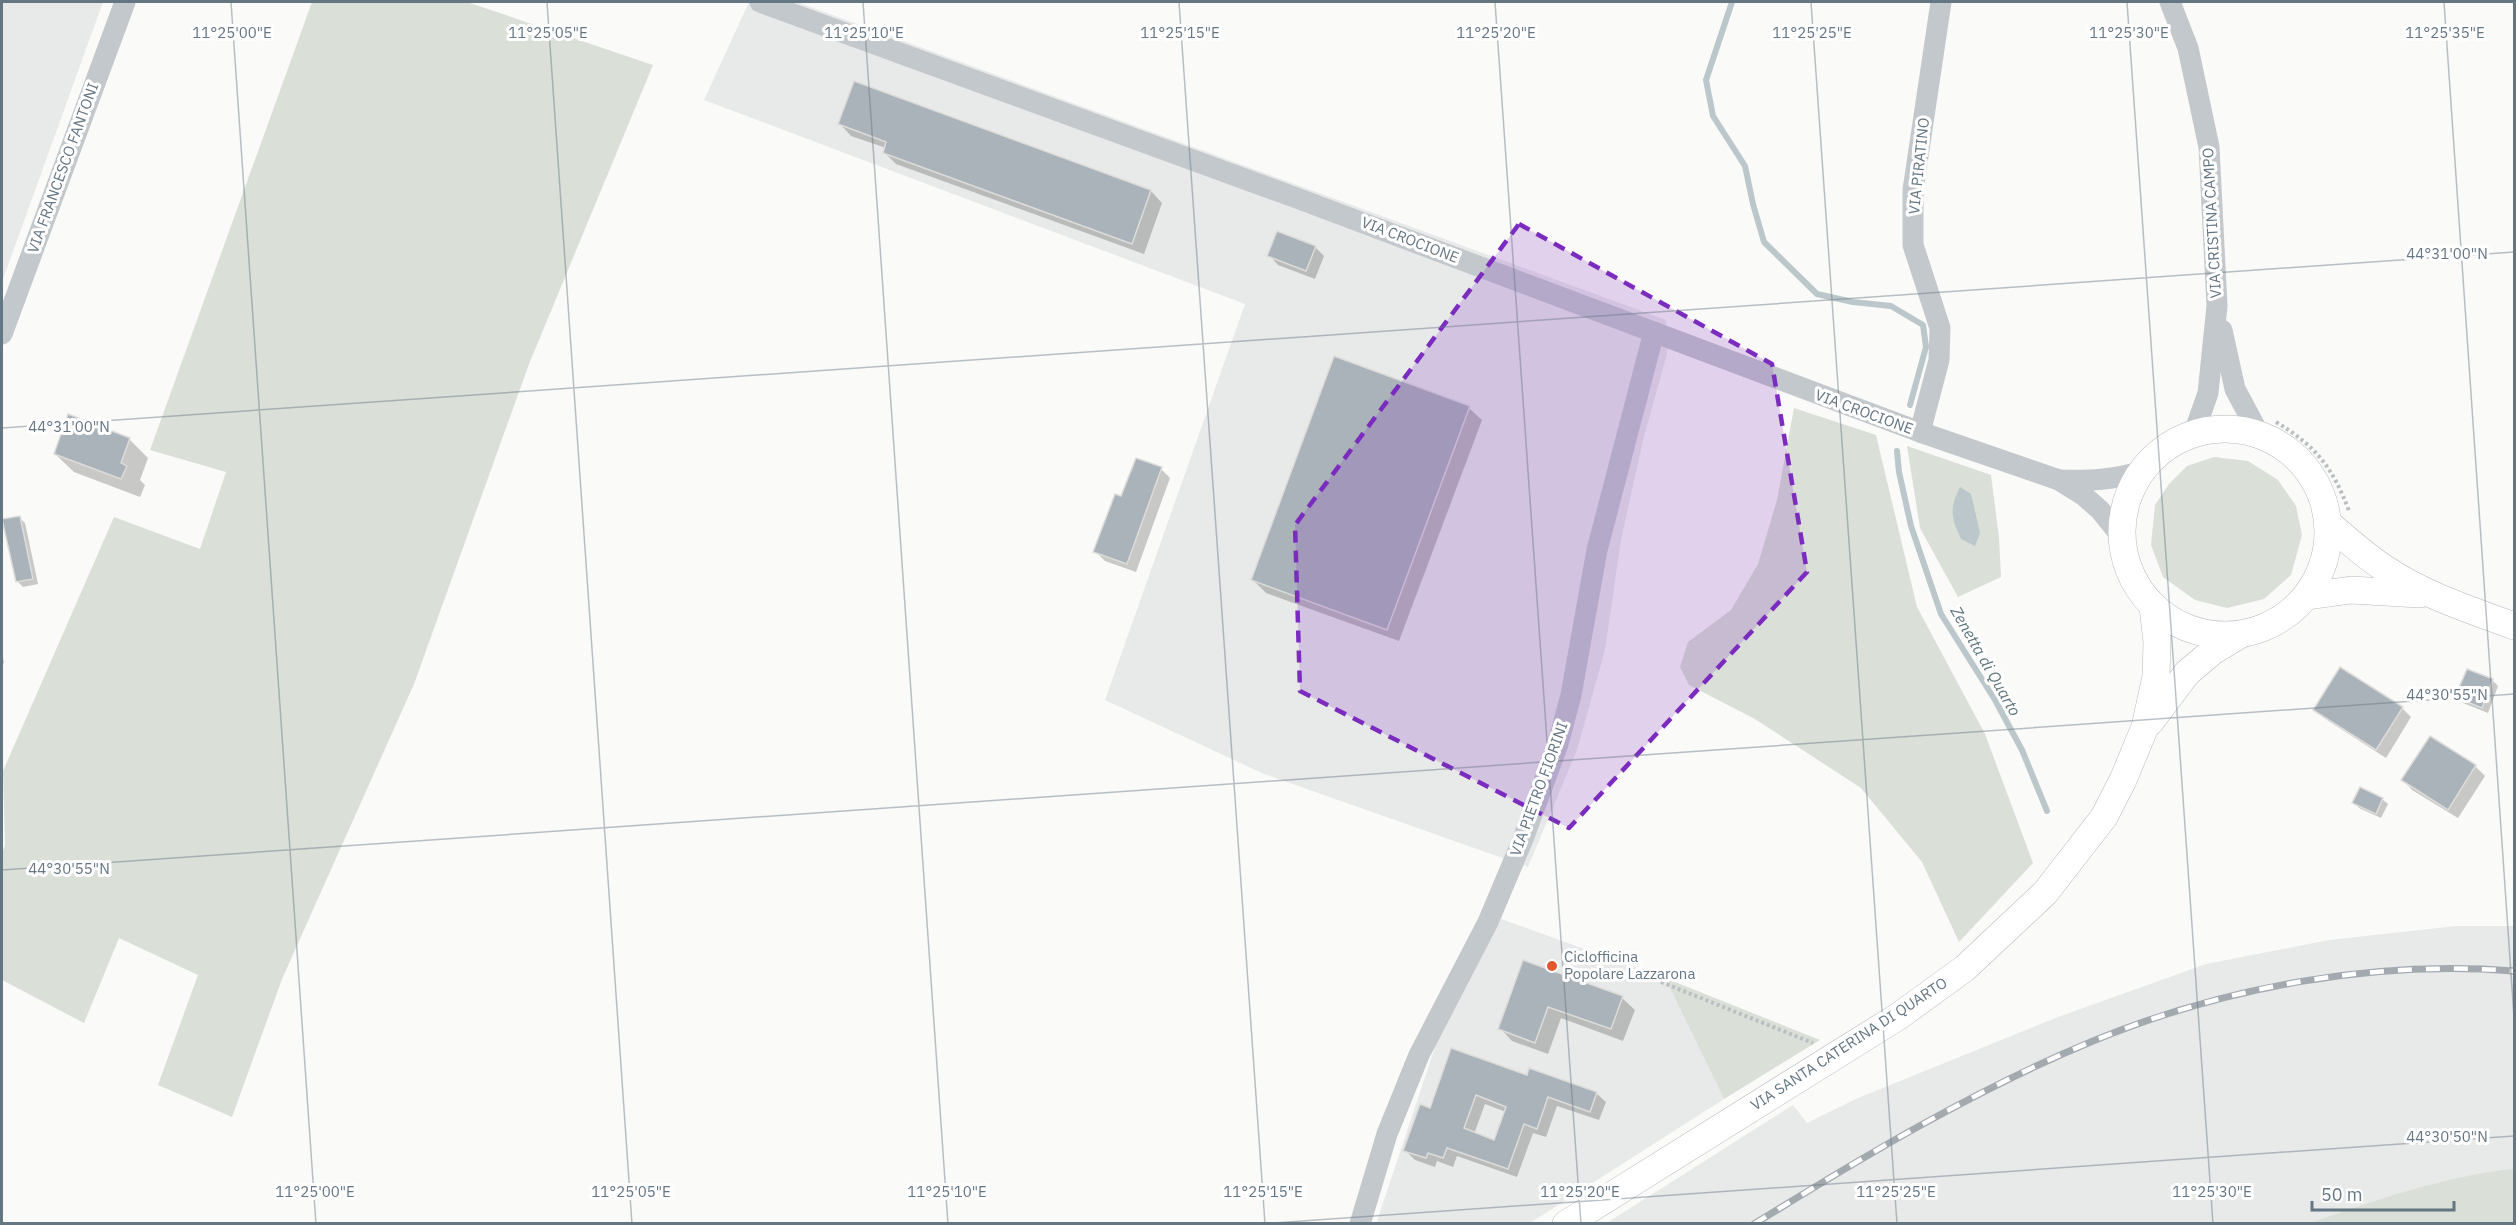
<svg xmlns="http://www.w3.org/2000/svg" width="2516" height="1225" font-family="'IBM Plex Sans',sans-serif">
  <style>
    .built { fill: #e8e9e9 }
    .green { fill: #dadfd7 }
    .water { fill: #bbc7cb }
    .shadow { fill: #0003; fill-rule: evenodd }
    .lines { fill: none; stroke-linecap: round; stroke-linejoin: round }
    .stream { stroke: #bbc7cb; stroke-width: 6 }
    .building { fill: #aab3b9; stroke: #dcdcda; stroke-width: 1.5; fill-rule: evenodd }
    .major-casing { stroke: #b5babe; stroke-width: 28 }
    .path { stroke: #bbbfc2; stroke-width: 4; stroke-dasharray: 3 3; stroke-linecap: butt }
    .minor { stroke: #c3c8cc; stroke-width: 21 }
    .major { stroke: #fff; stroke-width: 27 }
    .rail-casing { stroke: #a2aab0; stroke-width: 7 }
    .rail { stroke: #fff; stroke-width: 4.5; stroke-dasharray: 14; stroke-linecap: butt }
    .marked { fill: #7b2cbf; fill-opacity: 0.2; stroke: #7b2cbf; stroke-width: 4.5; stroke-dasharray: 12 8; stroke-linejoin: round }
    .ticks { fill: none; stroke: #657683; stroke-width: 1.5; stroke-opacity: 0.45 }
    .poi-dot { fill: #e4572e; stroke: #fff; stroke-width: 2 }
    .labels { text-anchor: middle; stroke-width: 6; stroke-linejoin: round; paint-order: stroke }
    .street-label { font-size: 15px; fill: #657683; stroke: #fff }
    .poi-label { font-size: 15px; fill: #657683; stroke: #fff; text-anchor: start }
    .water-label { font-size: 16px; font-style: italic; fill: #60757c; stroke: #fff }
    .ticks-label { font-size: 15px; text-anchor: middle; fill: #657683; stroke: #fff; stroke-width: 6; stroke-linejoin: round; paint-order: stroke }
  </style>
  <rect width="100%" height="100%" fill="#fafaf8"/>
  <g class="built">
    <path d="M 2,2 L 103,2 L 2,282 Z"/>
    <path d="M 749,2 L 797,2 L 1666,320 L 1667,354 L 1643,440 L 1621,540 L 1605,650 L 1577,750 L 1528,867 L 1264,774 L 1105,700 L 1245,304 L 704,100 Z"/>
    <path d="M 1501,919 L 1665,978 L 1724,1099 L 1530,1223 L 1376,1224 L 1438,1038 Z"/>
    <path d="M 2456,926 L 2514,926 L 2514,1223 L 1605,1224 L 1793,1105 L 1807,1123 L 1858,1098 L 2058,1017 L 2206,964 L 2329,940 Z"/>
  </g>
  <g class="green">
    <path d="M 312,2 L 467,2 L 653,65 L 529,364 L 414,684 L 282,979 L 232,1117 L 158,1085 L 198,975 L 119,938 L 84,1023 L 2,980 L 2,854 L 5,845 L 3,771 L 114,517 L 200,549 L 226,472 L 150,450 Z"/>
    <path d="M 1794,408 L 1876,435 L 1917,607 L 1985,734 L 2033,863 L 1959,942 L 1922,862 L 1861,788 L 1755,719 L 1689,685 L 1680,667 L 1688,642 L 1731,610 L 1758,564 L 1777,500 Z"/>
    <path d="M 1907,446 L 1991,475 L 1999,538 L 2001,577 L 1958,597 L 1920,528 Z"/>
    <path d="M 2214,457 L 2248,461 L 2278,480 L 2296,506 L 2302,535 L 2291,575 L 2264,599 L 2227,608 L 2195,600 L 2163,577 L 2151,545 L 2155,505 L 2169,484 L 2187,466 Z"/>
    <path d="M 1665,978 L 1820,1040 L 1724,1099 Z"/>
    <path d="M 2514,1169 L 2514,1223 L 2311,1223 C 2373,1201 2448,1175 2514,1169 Z"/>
  </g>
  <path class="water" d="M 1960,487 L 1971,494 L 1980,533 L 1975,546 L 1961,539 C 1951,517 1949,509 1960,487 Z"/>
  <g class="shadow">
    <path d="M 855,83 L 1151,191 L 1162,203 L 1144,254 L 896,164 L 884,152 L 886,148 L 851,136 L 840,124 Z"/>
    <path d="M 1315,247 L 1324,256 L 1315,279 L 1278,265 L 1269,255 Z"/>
    <path d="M 1469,408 L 1482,420 L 1399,641 L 1266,593 L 1253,580 Z"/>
    <path d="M 129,439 L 148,458 L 140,480 L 145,485 L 140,497 L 74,472 L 55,454 Z"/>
    <path d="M 1161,469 L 1170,478 L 1136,572 L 1105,561 L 1095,551 L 1122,498 Z"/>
    <path d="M 19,517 L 25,523 L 38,584 L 23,587 L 17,581 Z"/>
    <path d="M 2,651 L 4,663 L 2,664 Z"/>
    <path d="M 2492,680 L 2498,686 L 2488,713 L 2463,703 L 2457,697 Z"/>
    <path d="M 2402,708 L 2411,717 L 2386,758 L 2324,718 L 2315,709 Z"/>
    <path d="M 2430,738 L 2476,767 L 2485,776 L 2458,818 L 2412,790 L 2403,780 Z"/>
    <path d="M 2382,799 L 2388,804 L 2381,818 L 2359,808 L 2354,802 Z"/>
    <path d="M 1524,962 L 1622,998 L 1635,1010 L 1623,1041 L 1561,1018 L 1548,1054 L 1512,1041 L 1500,1028 Z"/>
    <path d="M 1528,1076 L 1596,1093 L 1606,1102 L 1599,1120 L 1557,1106 L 1546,1137 L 1533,1133 L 1517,1177 L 1457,1156 L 1453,1167 L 1437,1161 L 1435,1167 L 1415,1160 L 1405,1150 L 1431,1110 ZM 1485,1104 L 1506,1112 L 1495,1142 L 1474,1134 Z"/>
  </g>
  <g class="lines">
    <g class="stream">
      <path d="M 1732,2 L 1706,80 L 1713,116 L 1745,166 L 1753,204 L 1764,242 L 1817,294 L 1853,302 L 1891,306 L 1923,325 L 1926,347 L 1910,405"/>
      <path d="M 1897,451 L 1899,472 L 1911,526 L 1941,614 L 1995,700 L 2022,750 L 2047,811"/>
    </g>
  </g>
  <g class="building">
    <path d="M 854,81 L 1151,190 L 1132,244 L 883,153 L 886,142 L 838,124 Z"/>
    <path d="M 1277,231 L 1316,246 L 1306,271 L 1267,256 Z"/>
    <path d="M 1334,356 L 1470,406 L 1387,630 L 1251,580 Z"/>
    <path d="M 68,414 L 130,438 L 121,463 L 127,466 L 121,479 L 54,454 Z"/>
    <path d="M 1136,458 L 1162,467 L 1127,564 L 1093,552 L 1115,494 L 1121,496 Z"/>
    <path d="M 20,516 L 33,579 L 16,582 L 2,519 Z"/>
    <path d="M 2340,667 L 2403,707 L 2376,750 L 2313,710 Z"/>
    <path d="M 2467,669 L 2493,679 L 2482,708 L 2455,697 Z"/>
    <path d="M 2430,736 L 2476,765 L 2448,810 L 2401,780 Z"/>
    <path d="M 2360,787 L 2383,798 L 2376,814 L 2352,803 Z"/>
    <path d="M 1523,960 L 1623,996 L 1611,1029 L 1548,1007 L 1535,1043 L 1498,1029 Z"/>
    <path d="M 1451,1048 L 1527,1075 L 1529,1068 L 1597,1092 L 1590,1112 L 1548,1097 L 1537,1129 L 1524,1124 L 1508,1169 L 1447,1148 L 1443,1158 L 1428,1153 L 1426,1158 L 1403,1151 L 1420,1104 L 1430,1108 ZM 1476,1095 L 1506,1107 L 1494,1140 L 1464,1128 Z"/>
  </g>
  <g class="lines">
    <defs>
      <g id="major">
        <circle cx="2225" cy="532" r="103"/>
        <path d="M 2329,524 C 2348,540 2366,557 2387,570 C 2426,596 2471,610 2514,626"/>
        <path d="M 2308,596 L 2351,590 L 2420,594"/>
        <path d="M 2150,722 L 2187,673 L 2213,651 L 2238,636"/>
        <path d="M 1566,1224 L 1899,1016 L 1965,968 L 2045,893 L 2104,817 L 2123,780 L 2145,727 L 2156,677 L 2157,642 L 2153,607"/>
      </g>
    </defs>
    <use href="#major" class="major-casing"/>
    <g class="path">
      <path d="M 2276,422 C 2316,446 2333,468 2349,511"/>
      <path d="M 1661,982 L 1813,1043"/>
    </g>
    <g class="minor">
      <path d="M 760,2 L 1294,197 L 1920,432 L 2059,480 L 2083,495 L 2100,510 L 2121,536"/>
      <path d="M 2170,2 L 2188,48 L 2209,147 L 2217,306 L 2208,393 L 2194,433"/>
      <path d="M 2222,330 L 2235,389 L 2259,434"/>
      <path d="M 2,334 L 125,2"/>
      <path d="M 1920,432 L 1939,360 L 1940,328 L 1913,245 L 1913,190 L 1941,2"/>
      <path d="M 2059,480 C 2089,481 2114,480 2142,471"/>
      <path d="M 1360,1224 L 1387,1134 L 1419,1055 L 1488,922 L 1523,839 L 1558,744 L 1571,695 L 1597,550 L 1654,332"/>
    </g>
    <use href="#major" class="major"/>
    <defs>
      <path id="rail" d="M 1754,1224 C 1863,1157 1974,1090 2093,1041 C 2224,987 2373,960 2514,971"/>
    </defs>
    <use href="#rail" class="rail-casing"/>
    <use href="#rail" class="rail"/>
  </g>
  <path class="marked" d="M 1519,224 L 1772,364 L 1807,572 L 1569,828 L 1300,691 L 1295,525 Z"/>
  <path class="ticks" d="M 231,2 L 316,1224M 547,2 L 632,1224M 863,2 L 948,1224M 1179,2 L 1265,1224M 1495,2 L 1581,1224M 1811,2 L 1897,1224M 2127,2 L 2213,1224M 2444,2 L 2514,1017M 2,428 L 2514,252M 2,870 L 2514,694M 1260,1224 L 2514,1136"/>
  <circle class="poi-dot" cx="1552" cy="966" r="6"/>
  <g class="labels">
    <g class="street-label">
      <text transform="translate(1919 166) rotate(-84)" y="5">VIA PIRATINO</text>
      <text transform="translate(63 168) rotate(-70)" y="5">VIA FRANCESCO FANTONI</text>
      <text transform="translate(2212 223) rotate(-93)" y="5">VIA CRISTINA CAMPO</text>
      <text transform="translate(1410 240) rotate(21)" y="5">VIA CROCIONE</text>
      <text transform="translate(1864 412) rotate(20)" y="5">VIA CROCIONE</text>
      <text transform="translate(1539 789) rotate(-70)" y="5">VIA PIETRO FIORINI</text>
      <text transform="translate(1849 1044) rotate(-33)" y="5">VIA SANTA CATERINA DI QUARTO</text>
    </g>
    <g class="poi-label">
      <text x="1564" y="962">Ciclofficina<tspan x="1564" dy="17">Popolare Lazzarona</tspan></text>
    </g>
    <g class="water-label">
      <text transform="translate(1986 661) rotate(60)" y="6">Zenetta di Quarto</text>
    </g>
  </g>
  <g class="ticks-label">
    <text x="232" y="38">11°25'00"E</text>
    <text x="548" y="38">11°25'05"E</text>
    <text x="864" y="38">11°25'10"E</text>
    <text x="1180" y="38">11°25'15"E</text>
    <text x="1496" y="38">11°25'20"E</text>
    <text x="1812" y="38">11°25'25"E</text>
    <text x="2129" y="38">11°25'30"E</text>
    <text x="2445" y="38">11°25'35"E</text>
    <text x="2447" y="259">44°31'00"N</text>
    <text x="69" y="432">44°31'00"N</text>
    <text x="2447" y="700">44°30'55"N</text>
    <text x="69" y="874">44°30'55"N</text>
    <text x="2447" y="1142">44°30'50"N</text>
    <text x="315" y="1197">11°25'00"E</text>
    <text x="631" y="1197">11°25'05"E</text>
    <text x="947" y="1197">11°25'10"E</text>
    <text x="1263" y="1197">11°25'15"E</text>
    <text x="1580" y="1197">11°25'20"E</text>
    <text x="1896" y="1197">11°25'25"E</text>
    <text x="2212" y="1197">11°25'30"E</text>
  </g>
  <rect width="2516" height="1225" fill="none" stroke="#657683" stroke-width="6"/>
  <path d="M2312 1201v9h142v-9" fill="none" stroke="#657683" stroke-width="3"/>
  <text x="2321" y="1201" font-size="18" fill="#657683" stroke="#ffffff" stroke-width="4.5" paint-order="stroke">50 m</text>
</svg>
